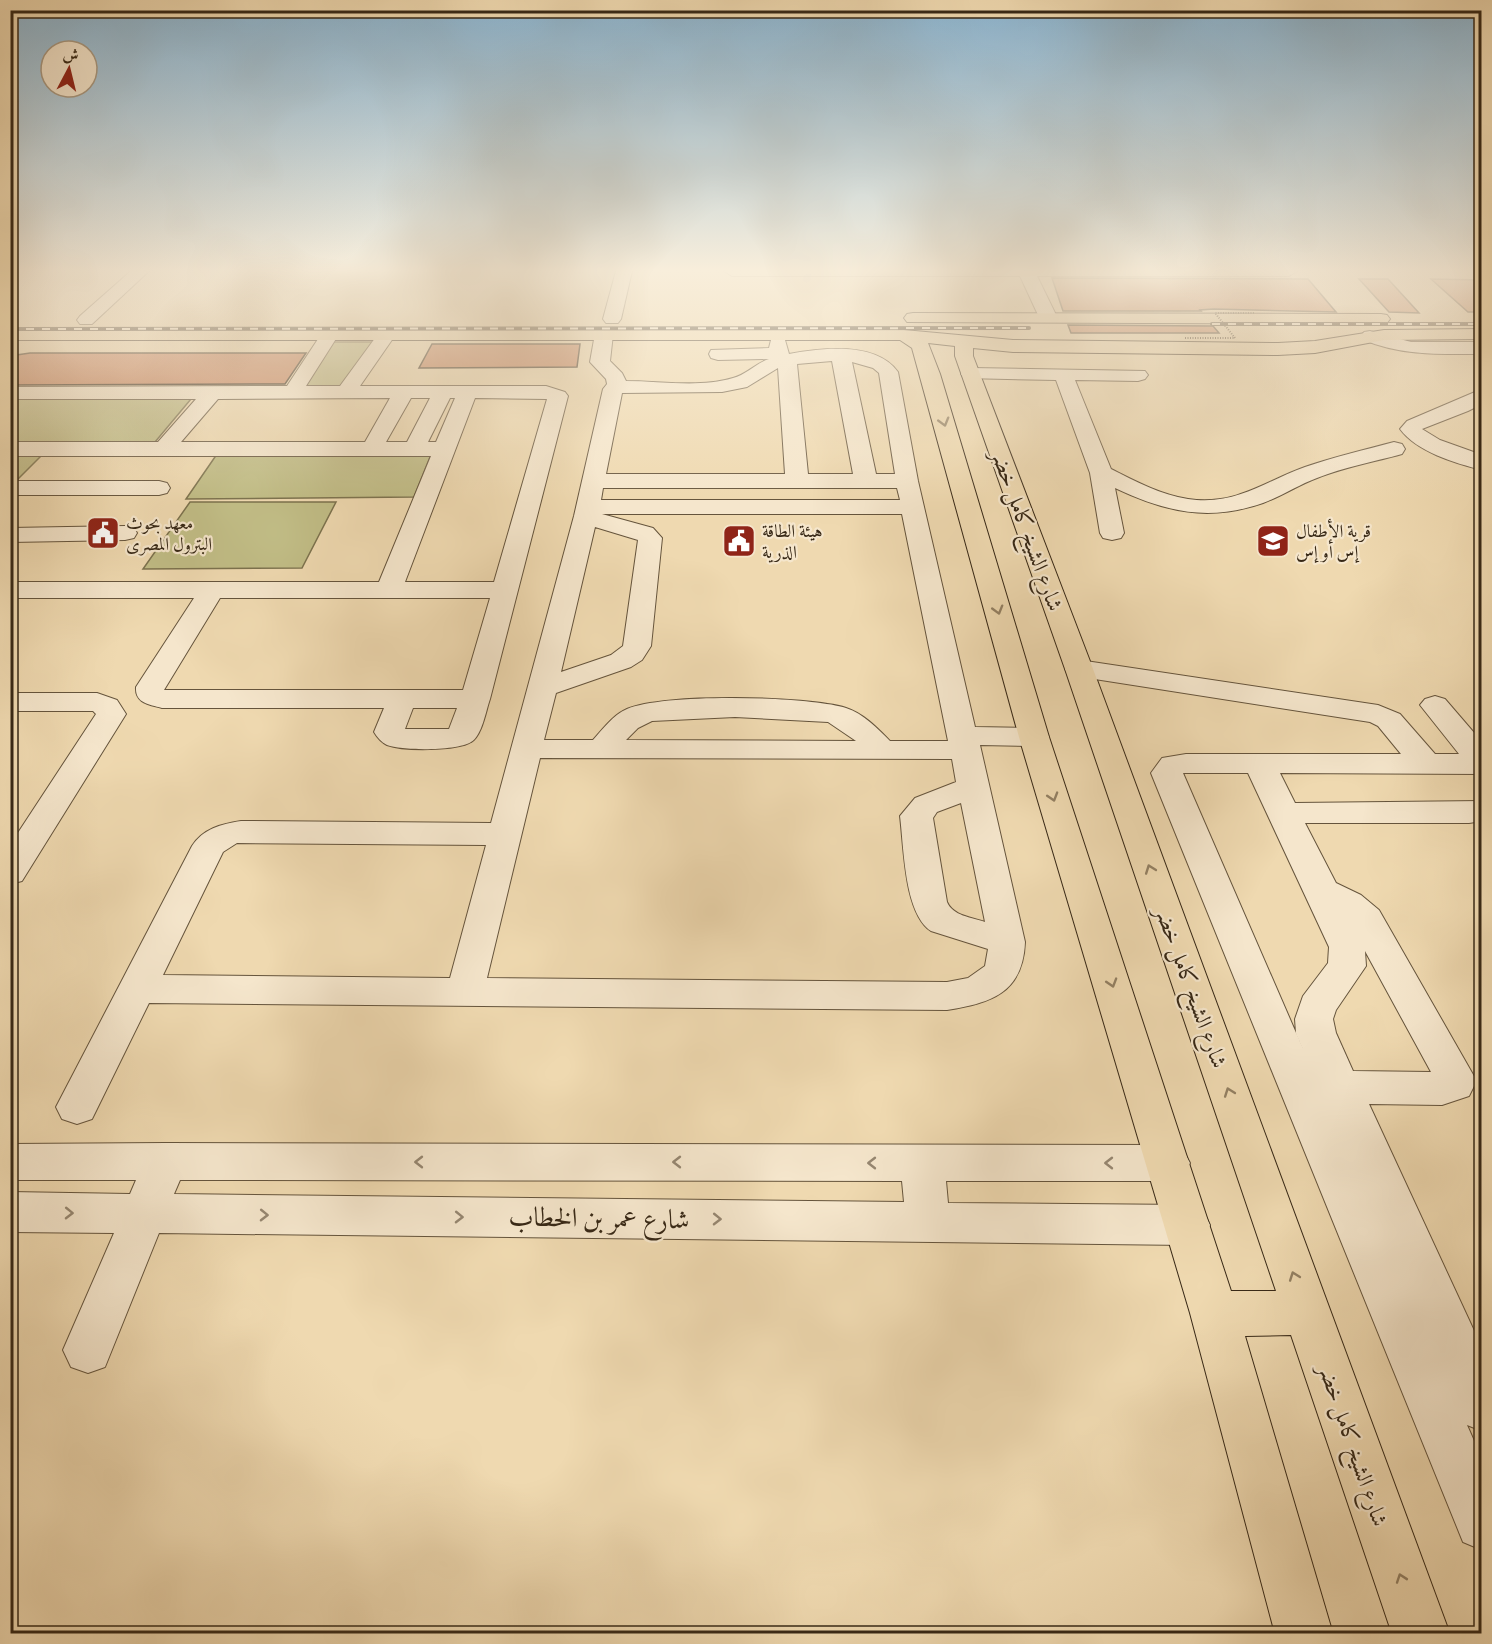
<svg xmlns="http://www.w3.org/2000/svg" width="1492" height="1644" font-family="'Libre Bodoni',Amiri,serif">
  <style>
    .green { fill: #c1bd86; stroke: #7c724e; stroke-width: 1.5 }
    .building { fill: #c8825b; stroke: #372816; stroke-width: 1.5 }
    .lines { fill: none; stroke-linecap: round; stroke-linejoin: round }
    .minor-casing { stroke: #65543c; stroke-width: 2 }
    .major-casing { stroke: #372816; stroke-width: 2 }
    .minor { fill: #f5e6cc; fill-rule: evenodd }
    .major { fill: #efd9b0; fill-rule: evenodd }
    .rail-casing { stroke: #372816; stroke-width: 4 }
    .rail { stroke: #f5e6cc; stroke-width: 2; stroke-dasharray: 8; stroke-linecap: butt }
    .path-bridge { stroke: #372816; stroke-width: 2; stroke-dasharray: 1 1.5; stroke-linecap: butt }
    .oneway { stroke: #938063 }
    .oneway2 { stroke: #968771 }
    .labels { text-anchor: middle; stroke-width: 4.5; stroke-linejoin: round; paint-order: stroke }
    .far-poi-label { font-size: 18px; fill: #372816; stroke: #f5e6cc; text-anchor: start }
    .street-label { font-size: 22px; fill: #372816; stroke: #f5e6cc }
    .near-street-label { font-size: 27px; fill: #372816; stroke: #f5e6cc }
  </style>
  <rect width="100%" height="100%" fill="#efd9b0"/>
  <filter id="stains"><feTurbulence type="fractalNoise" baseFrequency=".00333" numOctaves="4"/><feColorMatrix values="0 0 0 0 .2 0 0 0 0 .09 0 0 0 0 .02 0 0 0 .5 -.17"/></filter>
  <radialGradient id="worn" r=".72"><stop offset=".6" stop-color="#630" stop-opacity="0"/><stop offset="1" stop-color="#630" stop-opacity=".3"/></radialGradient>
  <g class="green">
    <path d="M 331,342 L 375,342 L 342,389 L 301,389 Z"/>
    <path d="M 10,399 L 191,399 L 155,442 L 11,442 Z"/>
    <path d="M 432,452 L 414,497 L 186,499 L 217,454 Z"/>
    <path d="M 11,454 L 43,454 L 14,483 L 11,483 Z"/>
    <path d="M 190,502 L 336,502 L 302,568 L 143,569 Z"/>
  </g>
  <g class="building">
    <path d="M 1052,278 L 1308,279 L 1336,312 L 1214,309 L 1200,310 L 1201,311 L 1063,311 Z"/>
    <path d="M 1359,279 L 1388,279 L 1419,313 L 1389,312 Z"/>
    <path d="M 1431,279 L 1482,280 L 1482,312 L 1468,312 Z"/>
    <path d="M 1068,325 L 1213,326 L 1219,333 L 1071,333 Z"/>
    <path d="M 432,344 L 580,344 L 577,367 L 419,368 Z"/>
    <path d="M 30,353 L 306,353 L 285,384 L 10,385 L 10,356 Z"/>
  </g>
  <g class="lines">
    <defs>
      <g id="minor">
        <path d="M 131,271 L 149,271 L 92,324 L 80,324 L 77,320 L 80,316 Z"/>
        <path d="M 616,271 L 632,271 L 621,319 L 618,323 L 606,323 L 603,319 Z"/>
        <path d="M 724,271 L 1297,271 L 1289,276 L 1037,276 L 1057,317 L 1054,321 L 1042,321 L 1039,317 L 1020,276 L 732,276 Z"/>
        <path d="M 330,329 L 336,330 L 339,334 L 306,386 L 340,386 L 381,330 L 393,330 L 396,334 L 360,386 L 546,386 L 565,392 L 568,396 L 490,699 C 486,710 482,736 471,742 C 457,751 403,751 387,745 C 381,742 377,737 374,732 L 384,708 L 162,708 C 148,704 135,703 136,687 L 194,598 L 10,598 L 10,582 L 379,582 L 431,456 L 10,456 L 10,442 L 158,442 L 196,399 L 10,399 L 10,387 L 287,386 L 324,330 ZM 390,398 L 365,442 L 181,442 L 218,399 ZM 411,398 L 430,398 L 407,442 L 386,442 ZM 450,398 L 455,398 L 436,442 L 428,442 ZM 475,398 L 547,399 L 494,582 L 405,582 ZM 220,598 L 490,598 L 463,690 L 164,690 ZM 413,708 L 457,708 L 449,729 L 405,729 Z"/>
        <path d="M 604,329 L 610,330 L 613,334 L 610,361 L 622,373 L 626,381 C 660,381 700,388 733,378 C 746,375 756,363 769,359 L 718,360 L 711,358 L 709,354 L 711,350 L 769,348 L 771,340 L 785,340 L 789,354 C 821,348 876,341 898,372 L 918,481 L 975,727 L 1034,728 L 1045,731 L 1049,737 L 1045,743 L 1034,746 L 980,745 L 1025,942 C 1023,993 991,1003 947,1010 L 149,1003 L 92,1119 L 77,1124 L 62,1119 L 56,1107 L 192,846 C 203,829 221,824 241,821 L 491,823 L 574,516 L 603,389 L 607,384 L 606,379 L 590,362 L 595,334 L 598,330 ZM 832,361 L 853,474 L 808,474 L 797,364 ZM 852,362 L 873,368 L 879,373 L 895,474 L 876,474 ZM 778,368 L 785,474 L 606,474 L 622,393 L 722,392 L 747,387 ZM 603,488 L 897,488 L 900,500 L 601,500 ZM 602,514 L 902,514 L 948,741 L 890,741 C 877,728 864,714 846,708 C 807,696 663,693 627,709 C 613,715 603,729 593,740 L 544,740 L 556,693 L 631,667 L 642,660 L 651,646 L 662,538 L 653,528 ZM 595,527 L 638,540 L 623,646 L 611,655 L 561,672 ZM 735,717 L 828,722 L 856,741 L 626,740 L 638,728 L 652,721 ZM 540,758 L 952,759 L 956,782 L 915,798 L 900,816 C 904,847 904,913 931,931 L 988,949 L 985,966 L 968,978 L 947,982 L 487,978 ZM 961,803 L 985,922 C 971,917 953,916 947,902 L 933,818 L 937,812 ZM 237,843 L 486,845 L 450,978 L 163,975 L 223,852 Z"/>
        <path d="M 1370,331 L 1411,342 L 1482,342 L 1482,354 C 1441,354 1402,356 1364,340 L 1361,336 L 1364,332 Z"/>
        <path d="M 971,368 L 1145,371 L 1148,375 L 1145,379 L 1138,381 L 1075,380 L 1111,469 C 1135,481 1161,495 1188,499 C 1236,506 1263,482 1305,467 C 1334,457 1364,450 1394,442 L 1402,444 L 1405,449 L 1402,454 C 1373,462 1344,467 1317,478 C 1298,485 1282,496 1263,503 C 1208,522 1166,512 1115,488 L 1124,533 L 1121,538 L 1112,540 L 1103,538 L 1100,533 L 1090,473 L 1056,380 L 964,378 L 961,374 L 964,370 Z"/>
        <path d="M 1482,389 L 1482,404 L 1468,411 L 1422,429 L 1440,440 L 1482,455 L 1482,470 C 1455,463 1417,452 1400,429 L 1407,421 Z"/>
        <path d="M 10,481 L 159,481 L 167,483 L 170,488 L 167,493 L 159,495 L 10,495 Z"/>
        <path d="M 125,526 L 134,528 L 137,533 L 134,538 L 125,540 L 10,542 L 10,528 Z"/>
        <path d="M 1079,660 L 1378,705 L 1400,714 L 1435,754 L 1459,754 L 1420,705 L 1425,699 L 1435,696 L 1445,699 L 1482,742 L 1482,774 L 1280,773 L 1295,803 L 1482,801 L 1482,821 L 1469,823 L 1305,823 L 1336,883 L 1361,895 L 1379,910 L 1475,1078 L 1475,1084 L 1469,1096 L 1442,1105 L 1369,1104 L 1482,1348 L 1482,1431 L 1467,1425 L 1482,1459 L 1482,1550 L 1463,1542 L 1151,773 L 1162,758 L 1186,754 L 1401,754 L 1378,726 L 1370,722 L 1069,675 L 1065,669 L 1069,663 ZM 1183,773 L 1248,773 L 1329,947 L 1328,963 L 1303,996 L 1295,1019 L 1296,1033 L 1313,1072 ZM 1365,951 L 1431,1072 L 1353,1071 L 1336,1033 L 1333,1019 L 1336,1010 L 1366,966 Z"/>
        <path d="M 10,693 L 97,693 L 117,700 L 126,714 L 22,881 L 10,884 L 10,845 L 96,714 L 93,711 L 10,711 Z"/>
        <path d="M 166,1143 L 1168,1145 L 1183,1150 L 1190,1163 L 1183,1176 L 1168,1181 L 946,1181 L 948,1203 L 1187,1205 L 1203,1211 L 1210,1225 L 1203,1239 L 1187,1245 L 159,1233 L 105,1367 L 88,1373 L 71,1367 L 63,1350 L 114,1233 L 10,1232 L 10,1192 L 130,1194 L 136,1180 L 10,1180 L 10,1144 ZM 180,1180 L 902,1181 L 904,1202 L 174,1194 Z"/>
      </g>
      <g id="major">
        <path d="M 913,313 L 1381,314 L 1387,315 L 1390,319 L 1387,323 L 1381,324 L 907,322 L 904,318 L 907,314 Z"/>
        <path d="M 1482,329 L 1482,339 L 1384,340 L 1315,353 L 1278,355 L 1013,352 L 973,348 L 973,356 L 1093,669 L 1450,1634 L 1392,1634 L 1291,1335 L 1245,1336 L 1333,1634 L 1275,1634 L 1190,1313 L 1019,737 L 912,348 L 900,340 L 10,340 L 10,330 L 904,330 L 1013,340 L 1278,343 L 1315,341 L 1384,330 ZM 928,343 L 955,346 L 955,356 L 1065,669 L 1276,1291 L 1231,1291 L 1049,737 L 940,374 Z"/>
      </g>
    </defs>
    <use href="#minor" class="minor-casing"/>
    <use href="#major" class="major-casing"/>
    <use href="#minor" class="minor"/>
    <use href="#major" class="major"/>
    <defs>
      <g id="rail">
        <path d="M 1212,324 L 1482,324"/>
        <path d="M 10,329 L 1029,328"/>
      </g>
    </defs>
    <use href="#rail" class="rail-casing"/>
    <use href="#rail" class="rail"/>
    <path class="path-bridge" d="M 1185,338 L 1235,338 L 1215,313 L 1254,313"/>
  </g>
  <defs><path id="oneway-chevron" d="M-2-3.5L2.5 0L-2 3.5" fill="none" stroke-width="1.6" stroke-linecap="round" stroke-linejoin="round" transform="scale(1.5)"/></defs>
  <g class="oneway">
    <use href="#oneway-chevron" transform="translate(944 422) rotate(74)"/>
    <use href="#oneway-chevron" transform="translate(998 610) rotate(74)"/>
    <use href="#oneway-chevron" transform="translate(1053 797) rotate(73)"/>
    <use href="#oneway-chevron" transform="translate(1150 869) rotate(-110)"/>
    <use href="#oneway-chevron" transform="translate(1112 983) rotate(73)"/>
    <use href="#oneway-chevron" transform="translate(1229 1092) rotate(-110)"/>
    <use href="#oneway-chevron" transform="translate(1294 1276) rotate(-110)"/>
    <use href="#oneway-chevron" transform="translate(1401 1578) rotate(-109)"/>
  </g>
  <g class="oneway2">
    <use href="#oneway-chevron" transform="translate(419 1162) rotate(-180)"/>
    <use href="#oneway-chevron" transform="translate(677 1162) rotate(-180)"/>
    <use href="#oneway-chevron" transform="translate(872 1163) rotate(-180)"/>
    <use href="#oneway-chevron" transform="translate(1109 1163) rotate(180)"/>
    <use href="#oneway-chevron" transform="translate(69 1213) rotate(1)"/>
    <use href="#oneway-chevron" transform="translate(264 1215) rotate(1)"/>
    <use href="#oneway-chevron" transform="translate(459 1217) rotate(1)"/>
    <use href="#oneway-chevron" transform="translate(717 1219) rotate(1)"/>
  </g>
  <linearGradient id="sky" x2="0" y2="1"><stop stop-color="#8ab6d4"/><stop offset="0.54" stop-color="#f8eedb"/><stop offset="1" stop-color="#f8eedb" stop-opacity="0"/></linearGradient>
  <rect width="1492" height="501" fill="url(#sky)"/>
  <defs>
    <symbol id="civic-square" viewBox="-11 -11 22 22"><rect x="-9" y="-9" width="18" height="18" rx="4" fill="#8f2418" stroke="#f5e6cc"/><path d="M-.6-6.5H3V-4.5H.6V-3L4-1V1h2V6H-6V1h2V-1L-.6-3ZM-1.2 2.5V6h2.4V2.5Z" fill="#fff"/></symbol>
    <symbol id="school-square" viewBox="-11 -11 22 22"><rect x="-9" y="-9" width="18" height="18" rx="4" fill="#8f2418" stroke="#f5e6cc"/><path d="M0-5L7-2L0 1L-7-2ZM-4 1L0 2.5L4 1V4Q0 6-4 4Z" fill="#fff"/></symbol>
  </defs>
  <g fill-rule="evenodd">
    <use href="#civic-square" x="84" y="514" width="38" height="38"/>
    <use href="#civic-square" x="720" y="522" width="38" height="38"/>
    <use href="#school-square" x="1254" y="522" width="38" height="38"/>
  </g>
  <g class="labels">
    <g class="far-poi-label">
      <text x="126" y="529">معهد بحوث<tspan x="126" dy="21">البترول المصرى</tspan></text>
      <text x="762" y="537">هيئة الطاقة<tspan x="762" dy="21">الذرية</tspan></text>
      <text x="1296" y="537">قرية الأطفال<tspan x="1296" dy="21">إس أو إس</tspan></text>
    </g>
    <g class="street-label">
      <text transform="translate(1028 530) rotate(70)" y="8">شارع الشيخ كامل خضر</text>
      <text transform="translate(1192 987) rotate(70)" y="8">شارع الشيخ كامل خضر</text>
      <text transform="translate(1354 1445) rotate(71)" y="8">شارع الشيخ كامل خضر</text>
    </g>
    <g class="near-street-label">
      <text transform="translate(599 1218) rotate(1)" y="9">شارع عمر بن الخطاب</text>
    </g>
  </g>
  <rect width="1492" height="1644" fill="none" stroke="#efd9b0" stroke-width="36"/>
  <rect x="12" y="12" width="1468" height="1620" fill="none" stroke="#372816" stroke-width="3"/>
  <rect x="18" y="18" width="1456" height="1608" fill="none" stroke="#372816" stroke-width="1.5"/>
  <g transform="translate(69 69) rotate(7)"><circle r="28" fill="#f5e6cc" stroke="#a99a83" stroke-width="1.5"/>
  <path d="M0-4.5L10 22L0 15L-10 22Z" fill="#8f2418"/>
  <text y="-9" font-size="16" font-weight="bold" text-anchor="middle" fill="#372816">ش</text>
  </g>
  <rect width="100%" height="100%" filter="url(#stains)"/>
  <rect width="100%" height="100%" fill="url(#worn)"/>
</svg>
